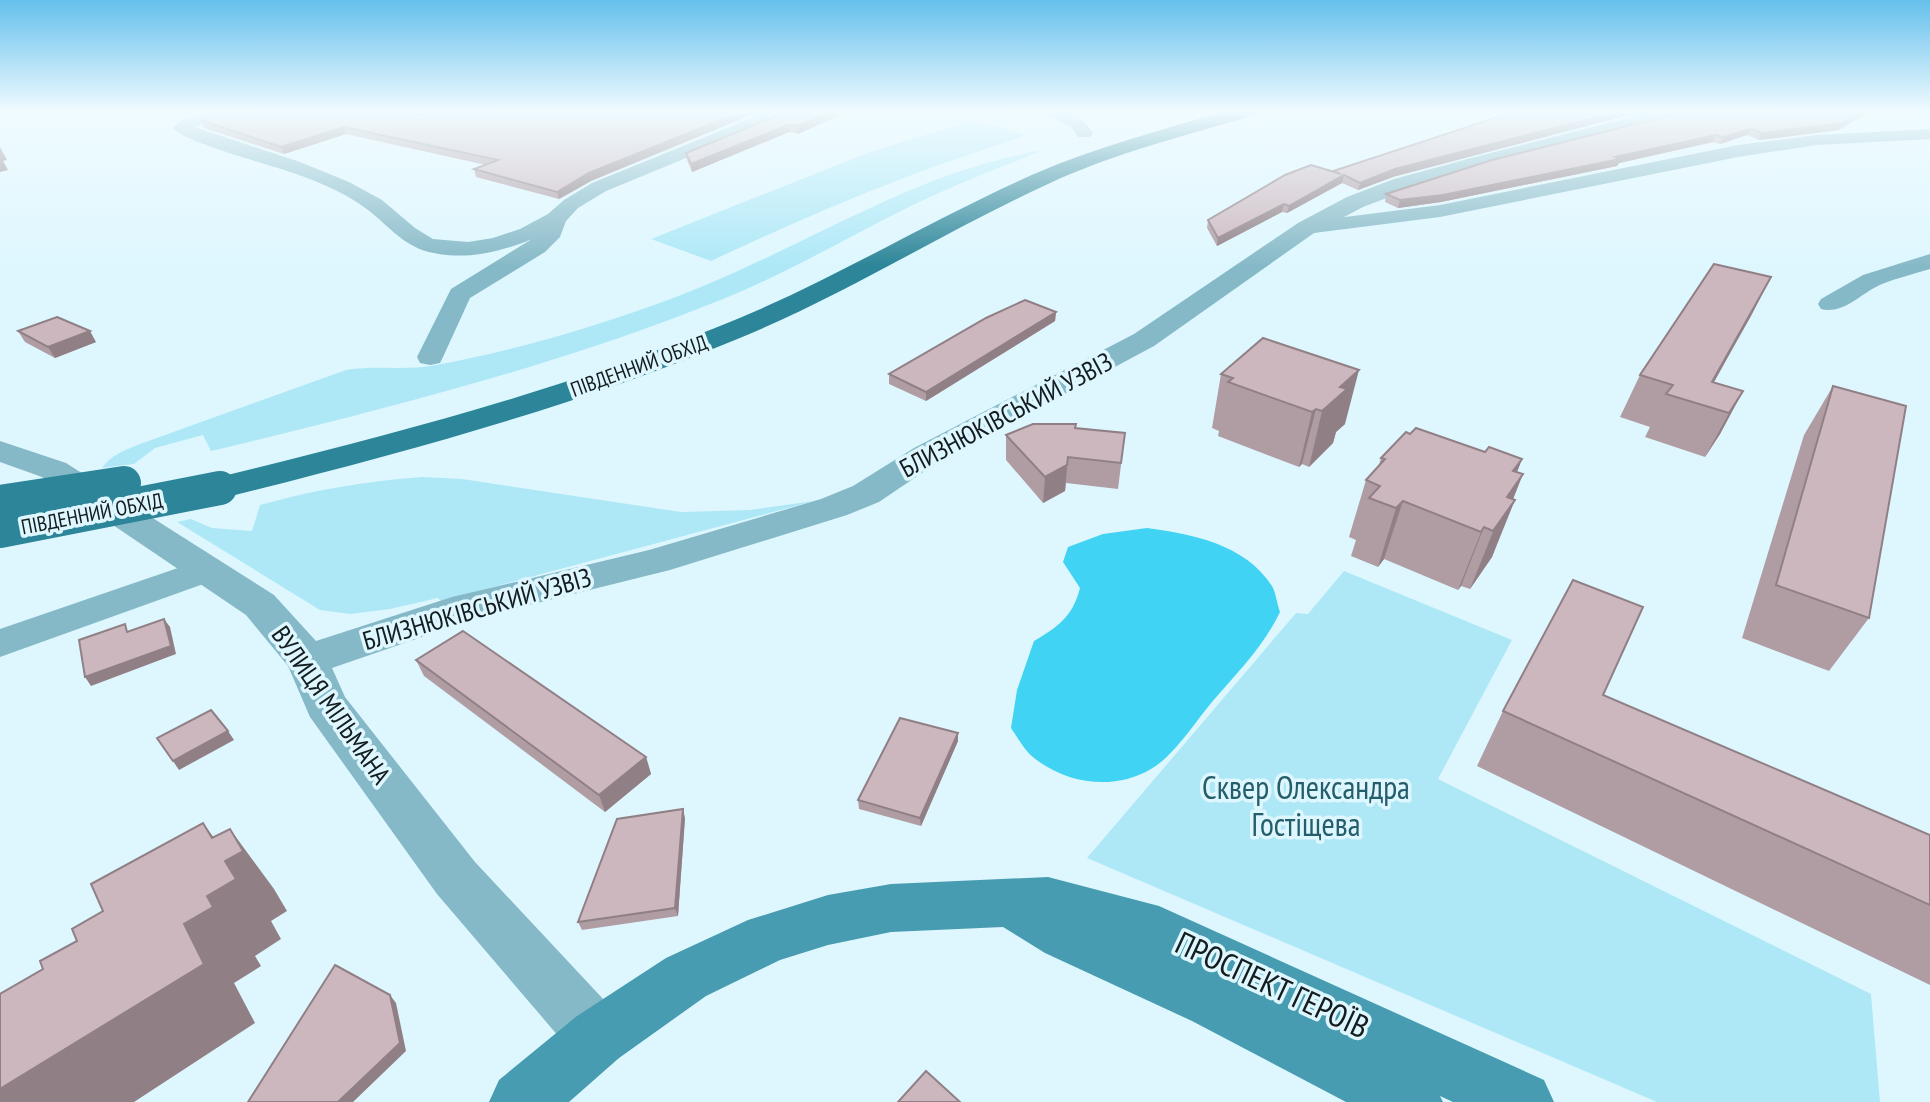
<svg xmlns="http://www.w3.org/2000/svg" width="1930" height="1102" font-family="'PT Sans Narrow',sans-serif">
  <style>
    .green { fill: #aee8f7 }
    .water { fill: #41d3f3 }
    .lines { fill: none; stroke-linecap: round; stroke-linejoin: round }
    .minor { fill: #86b9c7; fill-rule: evenodd }
    .tertiary { fill: #86b9c7; fill-rule: evenodd }
    .secondary { fill: #489cb1; fill-rule: evenodd }
    .primary { fill: #2c8598; fill-rule: evenodd }
    .primary-bridge { stroke: #2c8598; stroke-width: 34 }
    .wall { fill: #b09da4 }
    .shaded-wall { fill: #908086 }
    .building { fill: #cdb7bf; stroke: #908086; stroke-width: 2 }
    .labels { text-anchor: middle; stroke-width: 7; stroke-linejoin: round; paint-order: stroke }
    .far-street-label { font-size: 21px; fill: #131c1f; stroke: #def7fe }
    .street-label { font-size: 26px; fill: #131c1f; stroke: #def7fe }
    .near-park-label { font-size: 32px; fill: #245d6b; stroke: #def7fe }
    .near-street-label { font-size: 32px; fill: #131c1f; stroke: #def7fe }
  </style>
  <rect width="100%" height="100%" fill="#def7fe"/>
  <g class="green">
    <path d="M 975,120 L 1026,136 C 915,170 815,212 711,261 L 651,239 L 870,152 Z"/>
    <path d="M 1035,151 L 1039,152 C 994,170 947,188 903,210 C 845,239 788,272 728,297 C 561,365 386,409 211,451 L 203,435 L 155,448 L 134,464 L 102,468 C 111,455 125,450 140,444 L 346,370 C 376,365 406,371 436,365 C 517,350 599,326 676,297 C 760,265 839,219 923,185 C 959,170 996,160 1035,151 Z"/>
    <path d="M 422,477 L 462,479 L 681,512 L 750,510 L 814,501 L 441,601 L 438,598 L 390,609 L 350,614 L 320,610 L 177,522 L 191,519 L 212,528 L 252,531 L 260,505 C 314,490 366,481 422,477 Z"/>
    <path d="M 1344,571 L 1512,640 L 1438,779 L 1871,994 L 1880,1102 L 1657,1102 L 1087,858 L 1296,613 L 1308,614 Z"/>
  </g>
  <path class="water" d="M 1147,528 C 1192,534 1245,544 1272,586 C 1276,593 1277,604 1280,612 C 1264,646 1237,673 1212,702 C 1195,722 1174,756 1151,769 C 1114,791 1067,784 1034,758 C 1025,751 1018,738 1011,728 L 1017,690 L 1034,641 C 1058,627 1073,616 1080,588 L 1063,562 L 1068,547 L 1103,534 Z"/>
  <g class="lines">
    <g class="minor">
      <path d="M 213,111 L 242,111 L 240,115 L 194,127 L 300,162 L 349,182 L 382,200 L 415,228 L 433,239 L 468,242 L 493,238 L 520,229 L 548,214 L 564,200 L 592,183 L 769,111 L 793,111 L 791,115 L 606,191 L 578,208 L 566,221 L 560,237 L 545,252 L 470,298 L 443,357 L 440,363 L 430,365 L 420,363 L 417,357 L 451,289 L 532,239 C 501,252 467,260 434,253 C 405,248 390,227 368,210 C 350,196 328,186 307,178 C 281,167 186,144 173,128 L 183,119 Z"/>
      <path d="M 399,111 L 454,111 C 439,125 419,119 401,115 Z"/>
      <path d="M 1038,111 C 1063,111 1078,111 1093,133 L 1090,137 L 1078,137 L 1071,127 Z"/>
      <path d="M 1930,129 L 1930,139 L 1817,145 L 1738,157 L 1440,217 L 1306,234 L 1298,233 L 1295,228 L 1298,223 L 1306,222 L 1440,205 L 1738,145 L 1817,135 Z"/>
      <path d="M 1930,254 L 1930,269 C 1914,274 1897,278 1882,284 C 1862,292 1844,315 1821,309 L 1818,304 L 1821,299 L 1863,275 Z"/>
      <path d="M 207,558 L 220,562 L 225,570 L 220,578 L 0,657 L 0,629 Z"/>
    </g>
    <path class="tertiary" d="M 1655,111 L 1687,111 L 1685,115 L 1489,165 L 1410,189 L 1363,207 L 1314,233 L 1154,346 L 938,462 L 879,502 L 847,515 L 670,570 L 477,618 L 332,668 L 345,697 L 475,862 L 619,1016 L 628,1037 L 619,1058 L 598,1067 L 577,1058 L 437,894 L 310,717 L 288,666 L 246,615 L 42,477 L 0,462 L 0,441 L 66,463 L 274,595 L 316,641 L 452,597 L 649,550 L 821,499 L 853,486 L 914,448 L 1134,334 L 1298,223 L 1347,197 L 1394,179 L 1475,157 Z"/>
    <path class="secondary" d="M 1048,877 L 1159,906 L 1544,1080 L 1554,1102 L 1453,1102 L 1440,1096 L 1443,1102 L 1346,1102 L 1192,1021 L 1045,953 L 1003,927 L 891,932 L 828,945 L 780,960 L 706,996 L 619,1058 L 569,1102 L 489,1102 L 499,1080 L 577,1016 L 666,958 L 748,920 L 828,895 L 891,884 Z"/>
    <path class="primary" d="M 1226,111 L 1256,111 L 1254,115 C 1185,136 1114,153 1048,184 C 942,233 843,296 735,340 C 569,409 394,455 220,499 L 207,496 L 202,488 L 207,480 C 379,438 550,394 715,328 C 825,285 926,222 1034,174 C 1096,147 1162,130 1226,111 Z"/>
    <g class="primary-bridge">
      <path d="M 0,502 L 124,483"/>
      <path d="M 0,531 L 220,488"/>
    </g>
  </g>
  <g class="wall">
    <path d="M 401,111 L 591,181 L 559,199 L 476,177 L 474,169 L 486,165 L 346,134 L 284,154 L 204,128 L 201,120 Z"/>
    <path d="M 789,111 L 848,111 L 798,134 L 789,132 L 692,172 L 687,160 L 686,153 Z"/>
    <path d="M 1687,111 L 1839,130 L 1759,140 L 1747,135 L 1720,144 L 1713,142 L 1619,163 L 1617,166 L 1441,202 L 1398,208 L 1385,202 L 1386,194 Z"/>
    <path d="M 1333,172 L 1393,177 L 1358,190 L 1342,183 L 1287,213 L 1282,212 L 1217,246 L 1207,228 L 1208,220 Z"/>
    <path d="M 1771,277 L 1714,382 L 1743,391 L 1720,434 L 1705,457 L 1645,437 L 1650,427 L 1620,417 L 1640,375 Z"/>
    <path d="M 1056,312 L 1055,321 L 926,401 L 889,384 L 889,374 Z"/>
    <path d="M 18,331 L 96,342 L 55,358 L 25,342 Z"/>
    <path d="M 1263,338 L 1345,424 L 1336,432 L 1333,443 L 1309,467 L 1302,464 L 1299,467 L 1218,436 L 1219,431 L 1212,428 L 1221,374 Z"/>
    <path d="M 1833,386 L 1869,618 L 1829,671 L 1742,638 L 1804,435 Z"/>
    <path d="M 1076,428 L 1125,433 L 1118,489 L 1066,483 L 1065,491 L 1043,503 L 1006,460 L 1006,435 Z"/>
    <path d="M 1410,434 L 1485,452 L 1522,459 L 1517,472 L 1513,499 L 1492,557 L 1470,589 L 1461,586 L 1458,590 L 1384,559 L 1378,567 L 1351,556 L 1356,540 L 1349,537 L 1366,480 L 1379,465 L 1381,458 Z"/>
    <path d="M 416,660 L 646,757 L 651,774 L 605,812 L 424,676 Z"/>
    <path d="M 1603,695 L 1930,835 L 1930,985 L 1477,766 L 1503,711 Z"/>
    <path d="M 958,741 L 921,826 L 859,809 L 858,800 Z"/>
    <path d="M 685,818 L 678,916 L 582,930 L 578,922 Z"/>
  </g>
  <g class="shaded-wall">
    <path d="M 743,111 L 761,111 L 591,181 L 559,199 L 557,192 L 589,173 Z"/>
    <path d="M 832,111 L 848,111 L 798,134 L 797,126 Z"/>
    <path d="M 1621,111 L 1644,111 L 1393,177 L 1358,190 L 1360,183 L 1395,169 Z"/>
    <path d="M 1863,111 L 1870,111 L 1839,130 L 1759,140 L 1762,133 Z"/>
    <path d="M 788,125 L 789,132 L 692,172 L 691,164 Z"/>
    <path d="M 344,127 L 346,134 L 284,154 L 281,147 Z"/>
    <path d="M 1751,129 L 1747,135 L 1720,144 L 1723,137 Z"/>
    <path d="M 1716,135 L 1713,142 L 1619,163 L 1617,166 L 1441,202 L 1398,208 L 1400,200 L 1615,157 Z"/>
    <path d="M 0,147 L 7,160 L 3,161 L 8,170 L 0,172 Z"/>
    <path d="M 1344,175 L 1342,183 L 1287,213 L 1289,206 Z"/>
    <path d="M 1284,204 L 1282,212 L 1217,246 L 1218,238 Z"/>
    <path d="M 1771,277 L 1751,316 L 1701,405 L 1712,382 Z"/>
    <path d="M 1056,312 L 1055,321 L 926,401 L 926,392 Z"/>
    <path d="M 90,331 L 96,342 L 55,358 L 48,347 Z"/>
    <path d="M 1359,370 L 1345,424 L 1336,432 L 1333,443 L 1309,467 L 1322,411 L 1340,387 Z"/>
    <path d="M 1743,391 L 1720,434 L 1705,457 L 1729,413 Z"/>
    <path d="M 1316,409 L 1302,464 L 1299,467 L 1312,412 Z"/>
    <path d="M 1068,457 L 1065,491 L 1043,503 L 1045,477 Z"/>
    <path d="M 1522,459 L 1500,516 L 1513,471 Z"/>
    <path d="M 1523,474 L 1510,507 L 1515,500 L 1492,557 L 1470,589 L 1507,497 Z"/>
    <path d="M 1403,501 L 1384,559 L 1378,567 L 1396,508 Z"/>
    <path d="M 1484,527 L 1461,586 L 1458,590 L 1481,532 Z"/>
    <path d="M 164,619 L 170,627 L 176,654 L 91,686 L 85,677 Z"/>
    <path d="M 228,731 L 234,740 L 179,770 L 173,761 Z"/>
    <path d="M 958,733 L 958,741 L 921,826 L 920,818 Z"/>
    <path d="M 646,757 L 651,774 L 605,812 L 599,795 Z"/>
    <path d="M 683,809 L 685,818 L 678,916 L 675,908 Z"/>
    <path d="M 203,823 L 229,858 L 230,829 L 274,889 L 287,911 L 271,921 L 281,939 L 255,956 L 261,966 L 234,983 L 255,1023 L 134,1102 L 0,1102 L 0,1057 L 184,924 L 207,896 L 212,838 Z"/>
    <path d="M 390,995 L 396,1003 L 406,1051 L 353,1102 L 338,1102 Z"/>
  </g>
  <g class="building">
    <path d="M 235,111 L 401,111 L 419,115 L 440,114 L 444,111 L 743,111 L 589,173 L 557,192 L 474,169 L 498,160 L 344,127 L 281,147 L 201,120 Z"/>
    <path d="M 789,111 L 832,111 L 797,126 L 788,125 L 691,164 L 686,153 Z"/>
    <path d="M 1521,111 L 1621,111 L 1395,169 L 1360,183 L 1344,175 L 1289,206 L 1284,204 L 1218,238 L 1208,220 L 1285,175 L 1311,165 L 1341,174 L 1333,171 L 1498,117 Z"/>
    <path d="M 1687,111 L 1863,111 L 1842,123 L 1762,133 L 1751,129 L 1723,137 L 1716,135 L 1615,157 L 1620,159 L 1443,195 L 1400,200 L 1386,194 L 1492,160 Z"/>
    <path d="M 1714,264 L 1771,277 L 1712,382 L 1743,391 L 1729,413 L 1666,394 L 1673,385 L 1640,375 Z"/>
    <path d="M 1025,300 L 1056,312 L 926,392 L 889,374 L 986,318 Z"/>
    <path d="M 57,317 L 90,331 L 48,347 L 18,331 Z"/>
    <path d="M 1263,338 L 1359,370 L 1340,387 L 1347,389 L 1322,411 L 1316,409 L 1312,412 L 1228,382 L 1233,378 L 1221,374 Z"/>
    <path d="M 1833,386 L 1906,406 L 1869,618 L 1776,585 Z"/>
    <path d="M 1033,424 L 1076,424 L 1075,428 L 1125,433 L 1121,463 L 1068,457 L 1067,465 L 1045,477 L 1006,435 Z"/>
    <path d="M 1416,428 L 1485,452 L 1489,447 L 1522,459 L 1513,471 L 1523,474 L 1507,497 L 1515,500 L 1493,531 L 1484,527 L 1481,532 L 1403,501 L 1396,508 L 1369,498 L 1380,486 L 1366,480 L 1385,459 L 1381,458 L 1406,432 L 1410,434 Z"/>
    <path d="M 1573,580 L 1643,607 L 1603,695 L 1930,835 L 1930,905 L 1503,711 Z"/>
    <path d="M 164,619 L 171,646 L 85,677 L 79,640 L 125,624 L 127,632 Z"/>
    <path d="M 463,631 L 646,757 L 599,795 L 416,660 Z"/>
    <path d="M 211,710 L 228,731 L 173,761 L 157,738 Z"/>
    <path d="M 900,718 L 958,733 L 920,818 L 858,800 Z"/>
    <path d="M 683,809 L 675,908 L 578,922 L 617,819 Z"/>
    <path d="M 203,823 L 212,838 L 230,829 L 243,851 L 225,861 L 236,879 L 207,896 L 213,907 L 184,924 L 204,964 L 0,1089 L 0,994 L 43,969 L 40,961 L 77,941 L 72,929 L 103,911 L 91,884 Z"/>
    <path d="M 335,965 L 390,995 L 400,1043 L 338,1102 L 248,1102 Z"/>
    <path d="M 926,1071 L 960,1102 L 898,1102 Z"/>
  </g>
  <linearGradient id="sky" x2="0" y2="1"><stop stop-color="#65c0ec"/><stop offset="0.42" stop-color="#f0fbff"/><stop offset="1" stop-color="#f0fbff" stop-opacity="0"/></linearGradient>
  <rect width="1930" height="266" fill="url(#sky)"/>
  <g class="labels">
    <g class="far-street-label">
      <text transform="translate(639 366) rotate(-20)" y="7">ПІВДЕННИЙ ОБХІД</text>
      <text transform="translate(92 514) rotate(-11)" y="7">ПІВДЕННИЙ ОБХІД</text>
    </g>
    <g class="street-label">
      <text transform="translate(1006 415) rotate(-28)" y="9">БЛИЗНЮКІВСЬКИЙ УЗВІЗ</text>
      <text transform="translate(477 609) rotate(-16)" y="9">БЛИЗНЮКІВСЬКИЙ УЗВІЗ</text>
      <text transform="translate(331 705) rotate(55)" y="9">ВУЛИЦЯ МІЛЬМАНА</text>
    </g>
    <g class="near-park-label">
      <text x="1306" y="799">Сквер Олександра<tspan x="1306" dy="37">Гостіщева</tspan></text>
    </g>
    <g class="near-street-label">
      <text transform="translate(1272 985) rotate(25)" y="11">ПРОСПЕКТ ГЕРОЇВ</text>
    </g>
  </g>
</svg>
